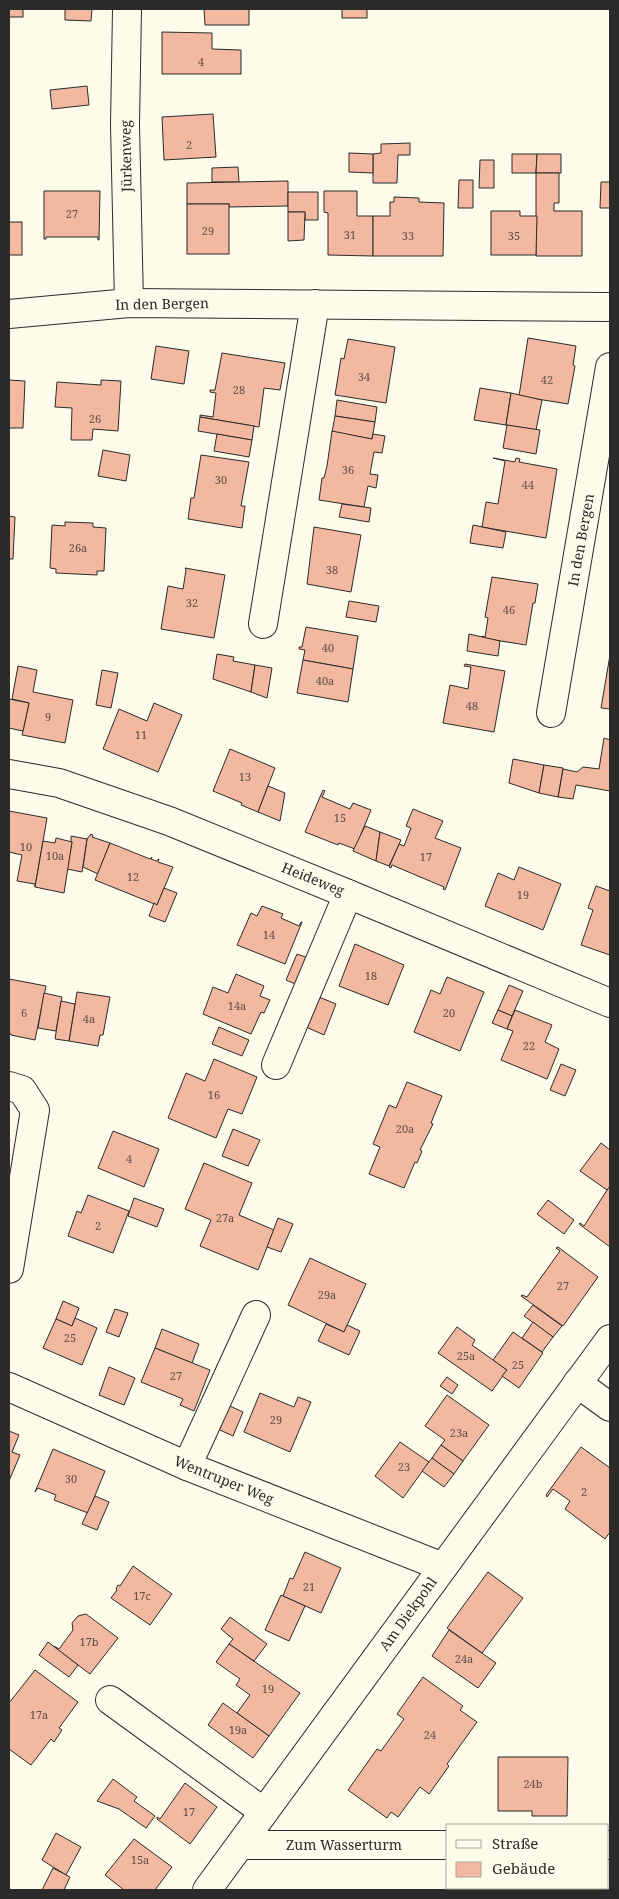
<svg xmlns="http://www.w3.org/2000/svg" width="619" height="1899" font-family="'Noto Serif',serif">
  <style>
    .building { fill: #f2b8a0; stroke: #2b2b2b }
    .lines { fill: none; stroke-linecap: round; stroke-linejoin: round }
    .minor-casing { stroke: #2b2b2b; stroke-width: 30 }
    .minor { stroke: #fdfbea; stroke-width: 28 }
    .labels { text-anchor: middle; stroke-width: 4; stroke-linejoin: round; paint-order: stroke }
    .number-label { font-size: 11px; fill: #5d4e48 }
    .street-label { font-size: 14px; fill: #2b2b2b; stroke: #fdfbea }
  </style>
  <rect width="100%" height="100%" fill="#fdfbea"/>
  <g class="building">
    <rect x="9" y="9" width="14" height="8"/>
    <path d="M 65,9 L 92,9 L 91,21 L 65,20 Z"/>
    <path d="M 204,9 L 249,9 L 249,25 L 205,25 Z"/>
    <rect x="342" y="9" width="25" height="9"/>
    <path d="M 162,32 L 212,33 L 212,49 L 241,50 L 241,74 L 162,74 Z"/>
    <path d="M 87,86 L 89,105 L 52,109 L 50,90 Z"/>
    <path d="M 213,114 L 216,157 L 164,160 L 162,117 Z"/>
    <path d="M 410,143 L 410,155 L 398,155 L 397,183 L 373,183 L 373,154 L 381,153 L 381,144 Z"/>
    <path d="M 349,153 L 373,154 L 373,173 L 349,172 Z"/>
    <path d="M 512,154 L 537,154 L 536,173 L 512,173 Z"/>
    <path d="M 537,154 L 561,154 L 561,173 L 536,173 Z"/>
    <path d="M 480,160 L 494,160 L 494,188 L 479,188 Z"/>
    <path d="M 238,167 L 239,182 L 212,182 L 212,168 Z"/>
    <path d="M 536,173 L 559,173 L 559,203 L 554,203 L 554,211 L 582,211 L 582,256 L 536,256 Z"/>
    <path d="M 459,180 L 473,180 L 473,208 L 458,208 Z"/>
    <path d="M 288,181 L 288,206 L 229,207 L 229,204 L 187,204 L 187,183 Z"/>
    <path d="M 601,182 L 610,182 L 610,208 L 600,208 Z"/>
    <path d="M 44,191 L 100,191 L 99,240 L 98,240 L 98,237 L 46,237 L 46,239 L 44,239 Z"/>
    <path d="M 324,191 L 357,191 L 357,216 L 373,216 L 373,256 L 328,255 L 328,213 L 324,212 Z"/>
    <path d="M 288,192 L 318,192 L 318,220 L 305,220 L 305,212 L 288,212 Z"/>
    <path d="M 394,197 L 419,198 L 419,202 L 444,203 L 443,256 L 373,256 L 373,216 L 390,216 L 390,202 L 394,202 Z"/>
    <rect x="187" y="204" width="42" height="50"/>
    <path d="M 491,211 L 520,211 L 520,216 L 537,216 L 536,255 L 491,255 Z"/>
    <path d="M 288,212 L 305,212 L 304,240 L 288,241 Z"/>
    <rect x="9" y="222" width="13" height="33"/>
    <path d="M 528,338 L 576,346 L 573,365 L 575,366 L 568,404 L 519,396 Z"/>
    <path d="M 348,339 L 395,347 L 386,403 L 335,395 L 341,358 L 344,359 Z"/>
    <path d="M 156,346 L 189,351 L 184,384 L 151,379 Z"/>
    <path d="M 222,353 L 285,363 L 280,390 L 264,388 L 259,427 L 200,417 L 200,415 L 213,417 L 216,393 L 210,392 L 210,390 L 215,390 Z"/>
    <path d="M 9,380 L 25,381 L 23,428 L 9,428 Z"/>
    <path d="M 101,380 L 121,381 L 118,431 L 93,429 L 92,440 L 71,440 L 72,408 L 55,407 L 57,382 L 101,385 Z"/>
    <path d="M 480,388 L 511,393 L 506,425 L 474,420 Z"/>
    <path d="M 511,393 L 542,400 L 536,430 L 506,425 Z"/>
    <path d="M 337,400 L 377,407 L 375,422 L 335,416 Z"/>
    <path d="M 335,416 L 375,422 L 372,439 L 332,432 Z"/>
    <path d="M 200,417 L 254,426 L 252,440 L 198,431 Z"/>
    <path d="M 507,425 L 540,430 L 536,454 L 503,448 Z"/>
    <path d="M 332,431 L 372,439 L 373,434 L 385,436 L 382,453 L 374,452 L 370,474 L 378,475 L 376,488 L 368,486 L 364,507 L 319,500 L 322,478 L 324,478 L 327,466 Z"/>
    <path d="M 217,434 L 252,440 L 249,457 L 214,451 Z"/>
    <path d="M 103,450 L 130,455 L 126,481 L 98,476 Z"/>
    <path d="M 201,455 L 249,462 L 241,506 L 245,506 L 242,528 L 188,519 L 191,498 L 194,498 Z"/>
    <path d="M 493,458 L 515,462 L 516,458 L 520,459 L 519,462 L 557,469 L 546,538 L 482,527 L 486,502 L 498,504 L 505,461 Z"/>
    <path d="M 342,504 L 371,508 L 369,522 L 339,517 Z"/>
    <path d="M 9,516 L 15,517 L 13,559 L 9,559 Z"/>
    <path d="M 65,522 L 93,523 L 93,527 L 106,528 L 104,571 L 97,571 L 97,575 L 56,573 L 56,569 L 50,568 L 52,525 L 65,526 Z"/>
    <path d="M 473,525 L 506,532 L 503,548 L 470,543 Z"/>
    <path d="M 314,527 L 361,535 L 351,592 L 307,584 Z"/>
    <path d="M 185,568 L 225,575 L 214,638 L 161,629 L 168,586 L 183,589 L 186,570 Z"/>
    <path d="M 492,577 L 538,584 L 535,603 L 533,603 L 526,645 L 482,638 L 482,636 L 485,637 L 488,618 L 485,617 Z"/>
    <path d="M 349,601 L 379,606 L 376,622 L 346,617 Z"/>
    <path d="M 306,627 L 358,636 L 353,669 L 303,660 L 305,650 L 299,649 L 299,647 L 302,647 Z"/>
    <path d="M 469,634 L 500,641 L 498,656 L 467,651 Z"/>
    <path d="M 217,654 L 234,657 L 233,661 L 255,665 L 251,692 L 213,679 Z"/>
    <path d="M 610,655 L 610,709 L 601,708 Z"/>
    <path d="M 303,660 L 353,669 L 348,702 L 297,693 Z"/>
    <path d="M 465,664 L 505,671 L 494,732 L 443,723 L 450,685 L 468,689 L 471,667 L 464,666 Z"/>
    <path d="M 255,665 L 272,668 L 267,698 L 251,692 Z"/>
    <path d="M 18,666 L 37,670 L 33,692 L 73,700 L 65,743 L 22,735 L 29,703 L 12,699 Z"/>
    <path d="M 102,670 L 118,673 L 111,708 L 96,705 Z"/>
    <path d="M 9,699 L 29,703 L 23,731 L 9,728 Z"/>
    <path d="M 154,703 L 182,715 L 158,772 L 103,749 L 119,709 L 147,721 Z"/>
    <path d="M 604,738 L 610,740 L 610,791 L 576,785 L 573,799 L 558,797 L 563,769 L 577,772 L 583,767 L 599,769 Z"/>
    <path d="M 230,749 L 275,768 L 258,812 L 241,805 L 242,803 L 213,791 Z"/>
    <path d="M 513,759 L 544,765 L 539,793 L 509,783 Z"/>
    <path d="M 544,765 L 563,768 L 558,797 L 539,793 Z"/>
    <path d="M 268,786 L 285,793 L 280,821 L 258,812 Z"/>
    <path d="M 323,790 L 325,791 L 322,797 L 350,809 L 353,803 L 371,810 L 355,849 L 339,843 L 338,845 L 305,832 Z"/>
    <path d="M 413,809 L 443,821 L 435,838 L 461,848 L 445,890 L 443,889 L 444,887 L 392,865 L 391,868 L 389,867 L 399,844 L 404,846 L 411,828 L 406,826 Z"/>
    <path d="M 9,811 L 47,818 L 35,887 L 35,884 L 17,881 L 22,855 L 9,852 Z"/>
    <path d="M 365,826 L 380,832 L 376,861 L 353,851 Z"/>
    <path d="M 380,832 L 401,840 L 389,866 L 376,861 Z"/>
    <path d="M 91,834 L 93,835 L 92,837 L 110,843 L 98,874 L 83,867 L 87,839 Z"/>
    <path d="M 71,836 L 87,839 L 82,872 L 67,869 L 72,842 L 71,841 Z"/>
    <path d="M 56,838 L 72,842 L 64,893 L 35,887 L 43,841 L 55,843 Z"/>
    <path d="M 110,843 L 150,859 L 152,857 L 151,859 L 156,861 L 159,859 L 158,862 L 173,867 L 157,905 L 95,880 Z"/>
    <path d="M 519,867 L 561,884 L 543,930 L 485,906 L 498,873 L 514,880 Z"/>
    <path d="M 596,886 L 610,891 L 610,955 L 581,945 L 593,910 L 588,908 Z"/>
    <path d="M 164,888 L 177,893 L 165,922 L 149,916 L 154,903 L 157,905 Z"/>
    <path d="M 262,906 L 283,914 L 281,918 L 299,926 L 301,922 L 302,922 L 285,964 L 237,945 L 251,913 L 257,916 Z"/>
    <path d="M 355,944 L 404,965 L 388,1005 L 339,986 Z"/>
    <path d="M 297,954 L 311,959 L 300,986 L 286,980 Z"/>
    <path d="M 236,974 L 264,986 L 260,996 L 270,1000 L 264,1013 L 261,1012 L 251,1034 L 203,1014 L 213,987 L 228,993 Z"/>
    <path d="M 447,977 L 484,992 L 460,1051 L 414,1032 L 431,990 L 440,994 Z"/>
    <path d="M 9,979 L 46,986 L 35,1040 L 11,1035 L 11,1034 L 9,1033 Z"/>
    <path d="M 509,985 L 523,991 L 512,1016 L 498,1010 Z"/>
    <path d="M 77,992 L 110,997 L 103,1035 L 100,1035 L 98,1046 L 69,1041 Z"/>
    <path d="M 44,993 L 62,997 L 56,1031 L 38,1028 Z"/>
    <path d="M 319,997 L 336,1004 L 324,1035 L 306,1027 Z"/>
    <path d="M 61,1001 L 75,1004 L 69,1041 L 55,1039 Z"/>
    <path d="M 498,1010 L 512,1016 L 507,1029 L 492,1023 Z"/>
    <path d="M 515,1010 L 552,1025 L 545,1042 L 559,1049 L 547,1079 L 501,1060 L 513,1031 L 507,1029 Z"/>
    <path d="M 219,1027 L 249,1040 L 242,1056 L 212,1044 Z"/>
    <path d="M 214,1059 L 257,1077 L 242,1114 L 228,1109 L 216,1138 L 168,1118 L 186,1073 L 205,1081 Z"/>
    <path d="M 561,1064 L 576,1070 L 565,1096 L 550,1090 Z"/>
    <path d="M 407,1082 L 442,1096 L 431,1123 L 433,1124 L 420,1150 L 422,1151 L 417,1163 L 415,1162 L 404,1188 L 369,1174 L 380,1147 L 373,1144 L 389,1105 L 396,1108 Z"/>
    <path d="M 233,1129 L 260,1140 L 248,1166 L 222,1156 Z"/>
    <path d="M 113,1131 L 159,1149 L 144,1187 L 98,1168 Z"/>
    <path d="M 601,1143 L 610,1150 L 610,1188 L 607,1190 L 580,1171 Z"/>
    <path d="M 204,1163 L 252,1183 L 239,1215 L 274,1230 L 258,1270 L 200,1246 L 211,1220 L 185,1209 Z"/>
    <path d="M 609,1187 L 610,1188 L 610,1247 L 579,1224 L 580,1223 L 584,1226 Z"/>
    <path d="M 88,1195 L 129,1211 L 113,1253 L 68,1236 L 77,1211 L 81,1213 Z"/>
    <path d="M 134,1198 L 164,1209 L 157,1227 L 128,1216 Z"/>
    <path d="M 548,1200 L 574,1220 L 564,1234 L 537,1214 Z"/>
    <path d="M 278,1218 L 293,1224 L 281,1252 L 267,1247 Z"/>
    <path d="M 558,1247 L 598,1277 L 563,1326 L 521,1296 L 522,1295 L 527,1297 L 560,1251 L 556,1248 Z"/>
    <path d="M 310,1258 L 366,1284 L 344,1332 L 288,1305 Z"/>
    <path d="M 63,1301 L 79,1308 L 72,1326 L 56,1319 Z"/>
    <path d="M 533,1305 L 562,1326 L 553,1337 L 524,1316 Z"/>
    <path d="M 115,1309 L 128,1313 L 119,1337 L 106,1332 Z"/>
    <path d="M 75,1318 L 97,1328 L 82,1365 L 43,1348 L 56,1319 L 72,1326 Z"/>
    <path d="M 533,1322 L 553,1337 L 542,1352 L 522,1338 Z"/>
    <path d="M 326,1324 L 344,1332 L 347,1325 L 360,1331 L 349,1355 L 318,1341 Z"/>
    <path d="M 457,1327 L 475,1340 L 472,1345 L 507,1370 L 492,1391 L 438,1353 Z"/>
    <path d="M 162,1329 L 199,1344 L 192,1363 L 155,1348 Z"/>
    <path d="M 513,1332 L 543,1353 L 519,1388 L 502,1376 L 507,1370 L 493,1360 Z"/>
    <path d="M 155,1348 L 210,1370 L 194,1411 L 180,1405 L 183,1399 L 141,1382 Z"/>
    <path d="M 109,1367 L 135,1378 L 124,1405 L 99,1395 Z"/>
    <path d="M 447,1377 L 458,1385 L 452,1394 L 440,1386 Z"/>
    <path d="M 260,1393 L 294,1407 L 298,1397 L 311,1402 L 290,1452 L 244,1432 Z"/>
    <path d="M 447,1395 L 489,1425 L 463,1461 L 441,1445 L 445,1440 L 425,1426 Z"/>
    <path d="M 219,1401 L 243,1412 L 233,1436 L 209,1425 Z"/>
    <path d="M 9,1431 L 19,1435 L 12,1452 L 20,1455 L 9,1481 Z"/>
    <path d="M 400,1442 L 429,1462 L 403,1498 L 375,1476 Z"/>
    <path d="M 441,1445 L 463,1461 L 454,1474 L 432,1458 Z"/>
    <path d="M 581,1447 L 610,1468 L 610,1532 L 605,1539 L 565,1509 L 570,1501 L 553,1489 L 547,1497 L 546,1495 Z"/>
    <path d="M 53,1449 L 105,1471 L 88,1513 L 54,1500 L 56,1495 L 38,1488 L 35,1492 Z"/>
    <path d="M 432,1458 L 454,1474 L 444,1487 L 422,1471 Z"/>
    <path d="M 95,1496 L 109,1502 L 97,1530 L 82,1524 Z"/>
    <path d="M 305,1552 L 341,1568 L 321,1613 L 283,1596 L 290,1578 L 293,1579 Z"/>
    <path d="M 133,1566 L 172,1594 L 150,1625 L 111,1598 L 117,1590 L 116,1589 L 118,1585 L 120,1586 Z"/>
    <path d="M 488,1572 L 523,1598 L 482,1653 L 447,1628 Z"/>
    <path d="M 281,1595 L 305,1606 L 289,1641 L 265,1630 Z"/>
    <path d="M 86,1614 L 118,1638 L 90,1674 L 54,1647 L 54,1646 L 59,1649 L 73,1630 L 72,1623 L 78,1616 Z"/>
    <path d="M 230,1617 L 267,1644 L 254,1661 L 229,1644 L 233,1639 L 221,1629 Z"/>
    <path d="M 449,1630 L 496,1663 L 478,1688 L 432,1656 Z"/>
    <path d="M 48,1642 L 78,1665 L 69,1677 L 39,1655 Z"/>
    <path d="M 229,1644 L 300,1693 L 269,1736 L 237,1713 L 250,1695 L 236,1685 L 240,1679 L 216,1662 Z"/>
    <path d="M 35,1670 L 78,1702 L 59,1728 L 62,1730 L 54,1742 L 51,1739 L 31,1765 L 9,1749 L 9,1703 Z"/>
    <path d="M 423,1677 L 463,1706 L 460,1710 L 477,1722 L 447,1764 L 449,1766 L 429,1794 L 420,1787 L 398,1817 L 391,1812 L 387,1818 L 348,1790 L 377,1749 L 381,1751 L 404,1719 L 397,1714 Z"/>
    <path d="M 223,1703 L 269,1736 L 253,1758 L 208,1725 Z"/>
    <path d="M 498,1757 L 568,1757 L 567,1816 L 532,1816 L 532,1811 L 498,1811 Z"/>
    <path d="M 113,1779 L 137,1797 L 134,1801 L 155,1816 L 146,1828 L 119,1809 L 97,1801 Z"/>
    <path d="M 185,1783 L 217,1807 L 190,1844 L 157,1819 L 157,1817 L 160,1819 Z"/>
    <path d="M 56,1833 L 81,1847 L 66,1875 L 42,1860 Z"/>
    <path d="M 134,1839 L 172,1867 L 155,1890 L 124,1890 L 105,1875 Z"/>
    <path d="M 53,1868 L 70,1877 L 64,1890 L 42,1890 Z"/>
  </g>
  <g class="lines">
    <defs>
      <g id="minor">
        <path d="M 127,9 L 125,125 L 129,303"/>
        <path d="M 9,314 L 129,303 L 610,307"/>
        <path d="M 263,624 L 315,304"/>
        <path d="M 551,713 L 610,367"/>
        <path d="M 9,774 L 59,783 L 169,821 L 348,894 L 610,1003"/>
        <path d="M 276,1065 L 348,894"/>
        <path d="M 9,1086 L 22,1090 L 35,1110 L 9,1269"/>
        <path d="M 577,1383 L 610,1407"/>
        <path d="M 9,1387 L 187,1466 L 443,1567"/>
        <path d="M 187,1466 L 256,1315"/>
        <path d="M 110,1700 L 264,1812"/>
        <path d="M 241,1845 L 448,1845"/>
        <path d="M 608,1845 L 610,1845"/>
        <path d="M 207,1890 L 610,1339"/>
      </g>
    </defs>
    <use href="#minor" class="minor-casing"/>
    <use href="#minor" class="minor"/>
  </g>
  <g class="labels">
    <g class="number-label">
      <text x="201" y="66">4</text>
      <text x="189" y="149">2</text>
      <text x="72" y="218">27</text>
      <text x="208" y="235">29</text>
      <text x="350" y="239">31</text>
      <text x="408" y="240">33</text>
      <text x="514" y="240">35</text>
      <text x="364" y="381">34</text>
      <text x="547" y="384">42</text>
      <text x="239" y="394">28</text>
      <text x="95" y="423">26</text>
      <text x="348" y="474">36</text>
      <text x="221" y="484">30</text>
      <text x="528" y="489">44</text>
      <text x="78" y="552">26a</text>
      <text x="332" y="574">38</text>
      <text x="192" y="607">32</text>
      <text x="509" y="614">46</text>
      <text x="328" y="652">40</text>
      <text x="325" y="685">40a</text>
      <text x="472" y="710">48</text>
      <text x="48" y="721">9</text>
      <text x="141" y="739">11</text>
      <text x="245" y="781">13</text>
      <text x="340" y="822">15</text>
      <text x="26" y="851">10</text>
      <text x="55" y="860">10a</text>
      <text x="426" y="861">17</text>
      <text x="133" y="881">12</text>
      <text x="523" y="899">19</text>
      <text x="269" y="939">14</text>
      <text x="371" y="980">18</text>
      <text x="237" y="1010">14a</text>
      <text x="24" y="1017">6</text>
      <text x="449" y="1017">20</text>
      <text x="89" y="1023">4a</text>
      <text x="529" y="1050">22</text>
      <text x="214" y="1099">16</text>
      <text x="405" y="1133">20a</text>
      <text x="129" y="1163">4</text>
      <text x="225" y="1222">27a</text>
      <text x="98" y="1230">2</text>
      <text x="563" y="1290">27</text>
      <text x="327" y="1299">29a</text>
      <text x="70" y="1342">25</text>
      <text x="466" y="1360">25a</text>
      <text x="518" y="1369">25</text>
      <text x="176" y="1380">27</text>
      <text x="276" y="1424">29</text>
      <text x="459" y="1437">23a</text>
      <text x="404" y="1471">23</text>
      <text x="71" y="1483">30</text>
      <text x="584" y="1496">2</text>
      <text x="309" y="1591">21</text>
      <text x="142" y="1600">17c</text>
      <text x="89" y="1646">17b</text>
      <text x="464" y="1663">24a</text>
      <text x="268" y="1693">19</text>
      <text x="39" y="1719">17a</text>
      <text x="238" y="1734">19a</text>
      <text x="430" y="1739">24</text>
      <text x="533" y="1788">24b</text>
      <text x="189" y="1816">17</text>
      <text x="140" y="1864">15a</text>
    </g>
    <g class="street-label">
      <text transform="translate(126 156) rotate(-91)" y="5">Jürkenweg</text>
      <text transform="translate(162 304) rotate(-1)" y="5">In den Bergen</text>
      <text transform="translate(581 540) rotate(-80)" y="5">In den Bergen</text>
      <text transform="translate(313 879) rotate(22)" y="5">Heideweg</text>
      <text transform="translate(224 1480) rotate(22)" y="5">Wentruper Weg</text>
      <text transform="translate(408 1614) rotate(-54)" y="5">Am Diekpohl</text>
      <text x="344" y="1850">Zum Wasserturm</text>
    </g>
  </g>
  <rect width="619" height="1899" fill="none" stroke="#2b2b2b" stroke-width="20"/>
  <rect x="446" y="1824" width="162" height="65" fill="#fdfbea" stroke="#a9a89e"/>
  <rect x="456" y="1840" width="25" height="8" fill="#fdfbea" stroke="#a9a89e"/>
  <text x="492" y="1849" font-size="15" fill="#2b2b2b">Straße</text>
  <rect x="456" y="1862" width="25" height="15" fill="#f2b8a0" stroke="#a9a89e"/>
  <text x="492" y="1874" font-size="15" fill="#2b2b2b">Gebäude</text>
</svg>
